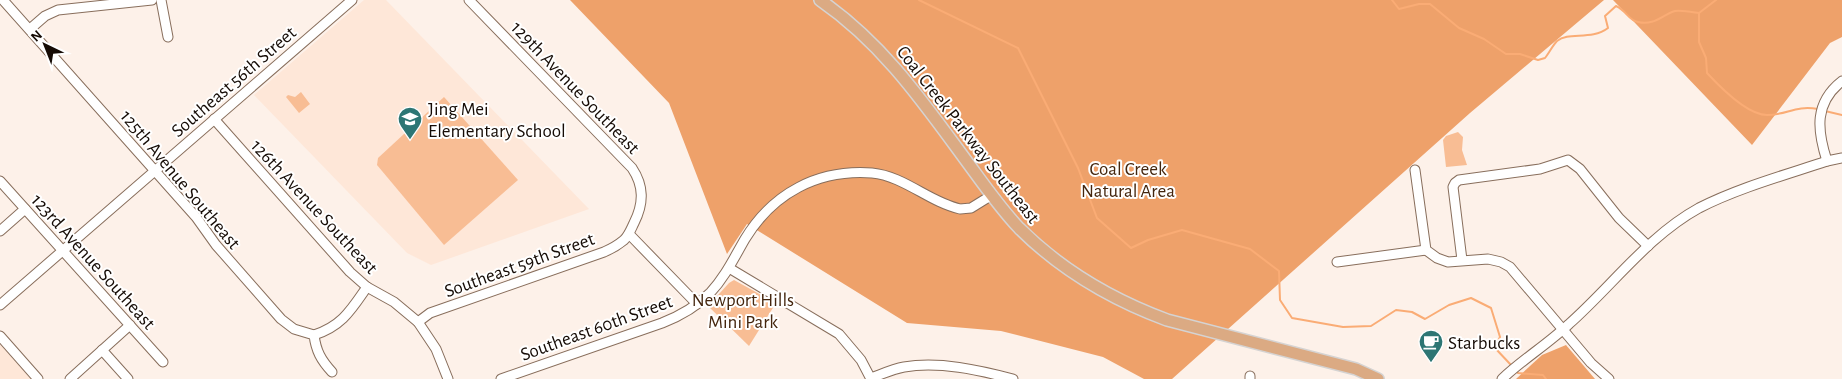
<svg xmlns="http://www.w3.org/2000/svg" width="1842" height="379" font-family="'Alegreya Sans',sans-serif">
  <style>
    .built { fill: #fee7d8 }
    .green { fill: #f8bd94 }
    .forest { fill: #eea16a }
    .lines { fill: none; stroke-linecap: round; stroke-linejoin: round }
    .stream { stroke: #faac75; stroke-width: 2 }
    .minor-casing { stroke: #886e5c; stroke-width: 11 }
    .major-casing { stroke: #d5d3d2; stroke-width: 14 }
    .minor { stroke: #fff; stroke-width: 9 }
    .major { stroke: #dbaa83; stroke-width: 11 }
    .labels { text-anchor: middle; stroke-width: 4; stroke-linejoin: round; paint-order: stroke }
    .street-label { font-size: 19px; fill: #150b05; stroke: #fff }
    .poi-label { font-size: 19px; fill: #150b05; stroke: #fff; text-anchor: start }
    .park-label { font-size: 19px; fill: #44260e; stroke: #fff }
  </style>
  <rect width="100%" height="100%" fill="#fdf1e9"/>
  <g class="built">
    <path d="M 364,0 L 386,0 L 589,209 L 431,265 L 407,253 L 254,95 Z"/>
    <path d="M 0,344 L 31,379 L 0,379 Z"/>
  </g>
  <g class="green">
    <path d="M 301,92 L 310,104 L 299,113 L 286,97 L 288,95 L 295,97 Z"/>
    <path d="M 444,97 L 518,180 L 444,245 L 377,165 L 378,158 Z"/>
    <path d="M 1458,132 L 1463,137 L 1462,150 L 1467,165 L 1446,167 L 1443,140 L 1446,136 Z"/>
    <path d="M 734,280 L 776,303 L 749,346 L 708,306 L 729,283 Z"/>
  </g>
  <g class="forest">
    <path d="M 570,0 L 1604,0 L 1470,113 L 1172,379 L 1144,379 L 1103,357 L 1001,331 L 907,323 L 747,224 L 727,254 L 669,103 Z"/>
    <path d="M 1613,0 L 1842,0 L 1842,37 L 1830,43 L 1752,145 Z"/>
    <path d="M 1566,345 L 1595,379 L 1516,379 L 1542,355 Z"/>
  </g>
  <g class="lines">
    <g class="stream">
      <path d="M 919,0 L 1018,48 L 1078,168 L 1097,218 L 1131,248 L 1148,240 L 1182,230 L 1250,249 L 1279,271 L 1280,300 L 1292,318 L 1343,327 L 1371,326 L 1396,310 L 1412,312 L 1425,319 L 1449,305 L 1471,298 L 1491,308 L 1500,337 L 1495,348 L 1511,365"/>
      <path d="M 1392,0 L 1399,9 L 1419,4 L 1430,4 L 1459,28 L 1484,39 L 1506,54 L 1520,54 L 1538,60 L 1545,58 C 1549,53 1553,45 1557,41 C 1569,31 1591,41 1608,28 L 1605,16 L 1616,6 C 1627,11 1628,20 1638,22 C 1654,26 1662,15 1675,11 C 1682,10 1692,12 1699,13 L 1716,0"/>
      <path d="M 1699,13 L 1699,42 L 1706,58 L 1707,73 C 1720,87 1748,115 1767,115 C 1787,115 1795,105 1818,109"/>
      <path d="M 1825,111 L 1842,115"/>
      <path d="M 1516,371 L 1518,373 L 1543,375 L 1546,379"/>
    </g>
    <defs>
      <g id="minor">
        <path d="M 3,0 L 196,217 L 216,245 L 281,319 L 294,329 L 314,335 C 316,351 321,360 332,372"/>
        <path d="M 161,0 L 168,37"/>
        <path d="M 30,29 L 45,16 L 58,10 L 152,0"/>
        <path d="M 214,119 L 350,272 L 367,287 L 394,302 L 418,322 L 436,349 L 448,379"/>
        <path d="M 1827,161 C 1817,130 1814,103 1842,81"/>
        <path d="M 1415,170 L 1426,250 L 1437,258 L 1448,262 L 1488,259 L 1501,262 L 1510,267 L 1591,363 L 1609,379"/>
        <path d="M 0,181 L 163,362"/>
        <path d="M 0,231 L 25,209"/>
        <path d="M 629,234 L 697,304"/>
        <path d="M 1462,260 L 1453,187 L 1455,183 L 1459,180 L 1540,169 L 1568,160 L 1580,169 L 1619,218 L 1648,246"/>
        <path d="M 1337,262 L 1426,250"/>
        <path d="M 729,268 L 839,334 L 861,360 L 871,379"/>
        <path d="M 0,305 L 352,0"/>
        <path d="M 418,322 L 430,313 L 604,252 C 611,249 618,245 624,240 C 629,235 631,229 634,223 C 644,203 644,186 632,168 L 469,0"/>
        <path d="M 314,335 C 342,326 351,310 367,287"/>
        <path d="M 0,336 L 38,379"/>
        <path d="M 102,350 L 128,379"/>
        <path d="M 871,378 C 882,374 893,369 904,367 C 939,361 979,370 1013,379"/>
        <path d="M 70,379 L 130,325"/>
        <path d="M 501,379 L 662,323 C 680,316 696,307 710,293 C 725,277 734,258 745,239 C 773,193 818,169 872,173 C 904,176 929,202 960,209 L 971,208 L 992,195"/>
        <path d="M 1250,379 L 1250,376"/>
        <path d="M 1502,379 C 1523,359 1548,344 1569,324 C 1612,286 1648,236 1699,208 C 1738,188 1785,175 1827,161 L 1842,158"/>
      </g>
      <path id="major" d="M 820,0 C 882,43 921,99 965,159 C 982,182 999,207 1019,228 C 1060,269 1113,300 1167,320 L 1356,369 L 1378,379"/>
    </defs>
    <use href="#minor" class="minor-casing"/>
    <use href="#major" class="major-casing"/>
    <use href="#minor" class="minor"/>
    <use href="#major" class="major"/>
  </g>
  <defs>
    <symbol id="school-pin" viewBox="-11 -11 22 30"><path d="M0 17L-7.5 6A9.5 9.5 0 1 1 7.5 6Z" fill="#2d7674" stroke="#fff"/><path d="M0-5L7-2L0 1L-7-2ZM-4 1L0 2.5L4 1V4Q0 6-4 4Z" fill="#fff"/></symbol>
    <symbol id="cafe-pin" viewBox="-11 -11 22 30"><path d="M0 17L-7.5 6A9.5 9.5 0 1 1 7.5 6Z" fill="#2d7674" stroke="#fff"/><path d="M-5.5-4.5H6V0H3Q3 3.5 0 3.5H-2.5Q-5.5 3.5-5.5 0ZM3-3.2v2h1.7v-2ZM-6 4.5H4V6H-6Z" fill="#fff"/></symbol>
  </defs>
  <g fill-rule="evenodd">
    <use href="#school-pin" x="396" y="105" width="28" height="38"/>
    <use href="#cafe-pin" x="1417" y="328" width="28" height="38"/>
  </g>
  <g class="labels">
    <g class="street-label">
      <text transform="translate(233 81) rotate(-41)" y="7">Southeast 56th Street</text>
      <text transform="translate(576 87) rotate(46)" y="7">129th Avenue Southeast</text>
      <text transform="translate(969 134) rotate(52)" y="7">Coal Creek Parkway Southeast</text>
      <text transform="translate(181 179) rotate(50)" y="7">125th Avenue Southeast</text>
      <text transform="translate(315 206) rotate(47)" y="7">126th Avenue Southeast</text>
      <text transform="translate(94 261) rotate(48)" y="7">123rd Avenue Southeast</text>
      <text transform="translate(519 264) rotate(-20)" y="7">Southeast 59th Street</text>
      <text transform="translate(596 327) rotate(-20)" y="7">Southeast 60th Street</text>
    </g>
    <g class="poi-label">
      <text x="428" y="115">Jing Mei<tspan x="428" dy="22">Elementary School</tspan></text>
      <text x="1448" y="349">Starbucks</text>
    </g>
    <g class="park-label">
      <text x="1128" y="175">Coal Creek<tspan x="1128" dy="22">Natural Area</tspan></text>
      <text x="743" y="306">Newport Hills<tspan x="743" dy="22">Mini Park</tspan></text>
    </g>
  </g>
  <g transform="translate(45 45) rotate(317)" stroke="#ffffff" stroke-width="4" paint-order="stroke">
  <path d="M0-4L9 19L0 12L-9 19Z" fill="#150b05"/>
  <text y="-8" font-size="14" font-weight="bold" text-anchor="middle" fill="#150b05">N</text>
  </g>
</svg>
